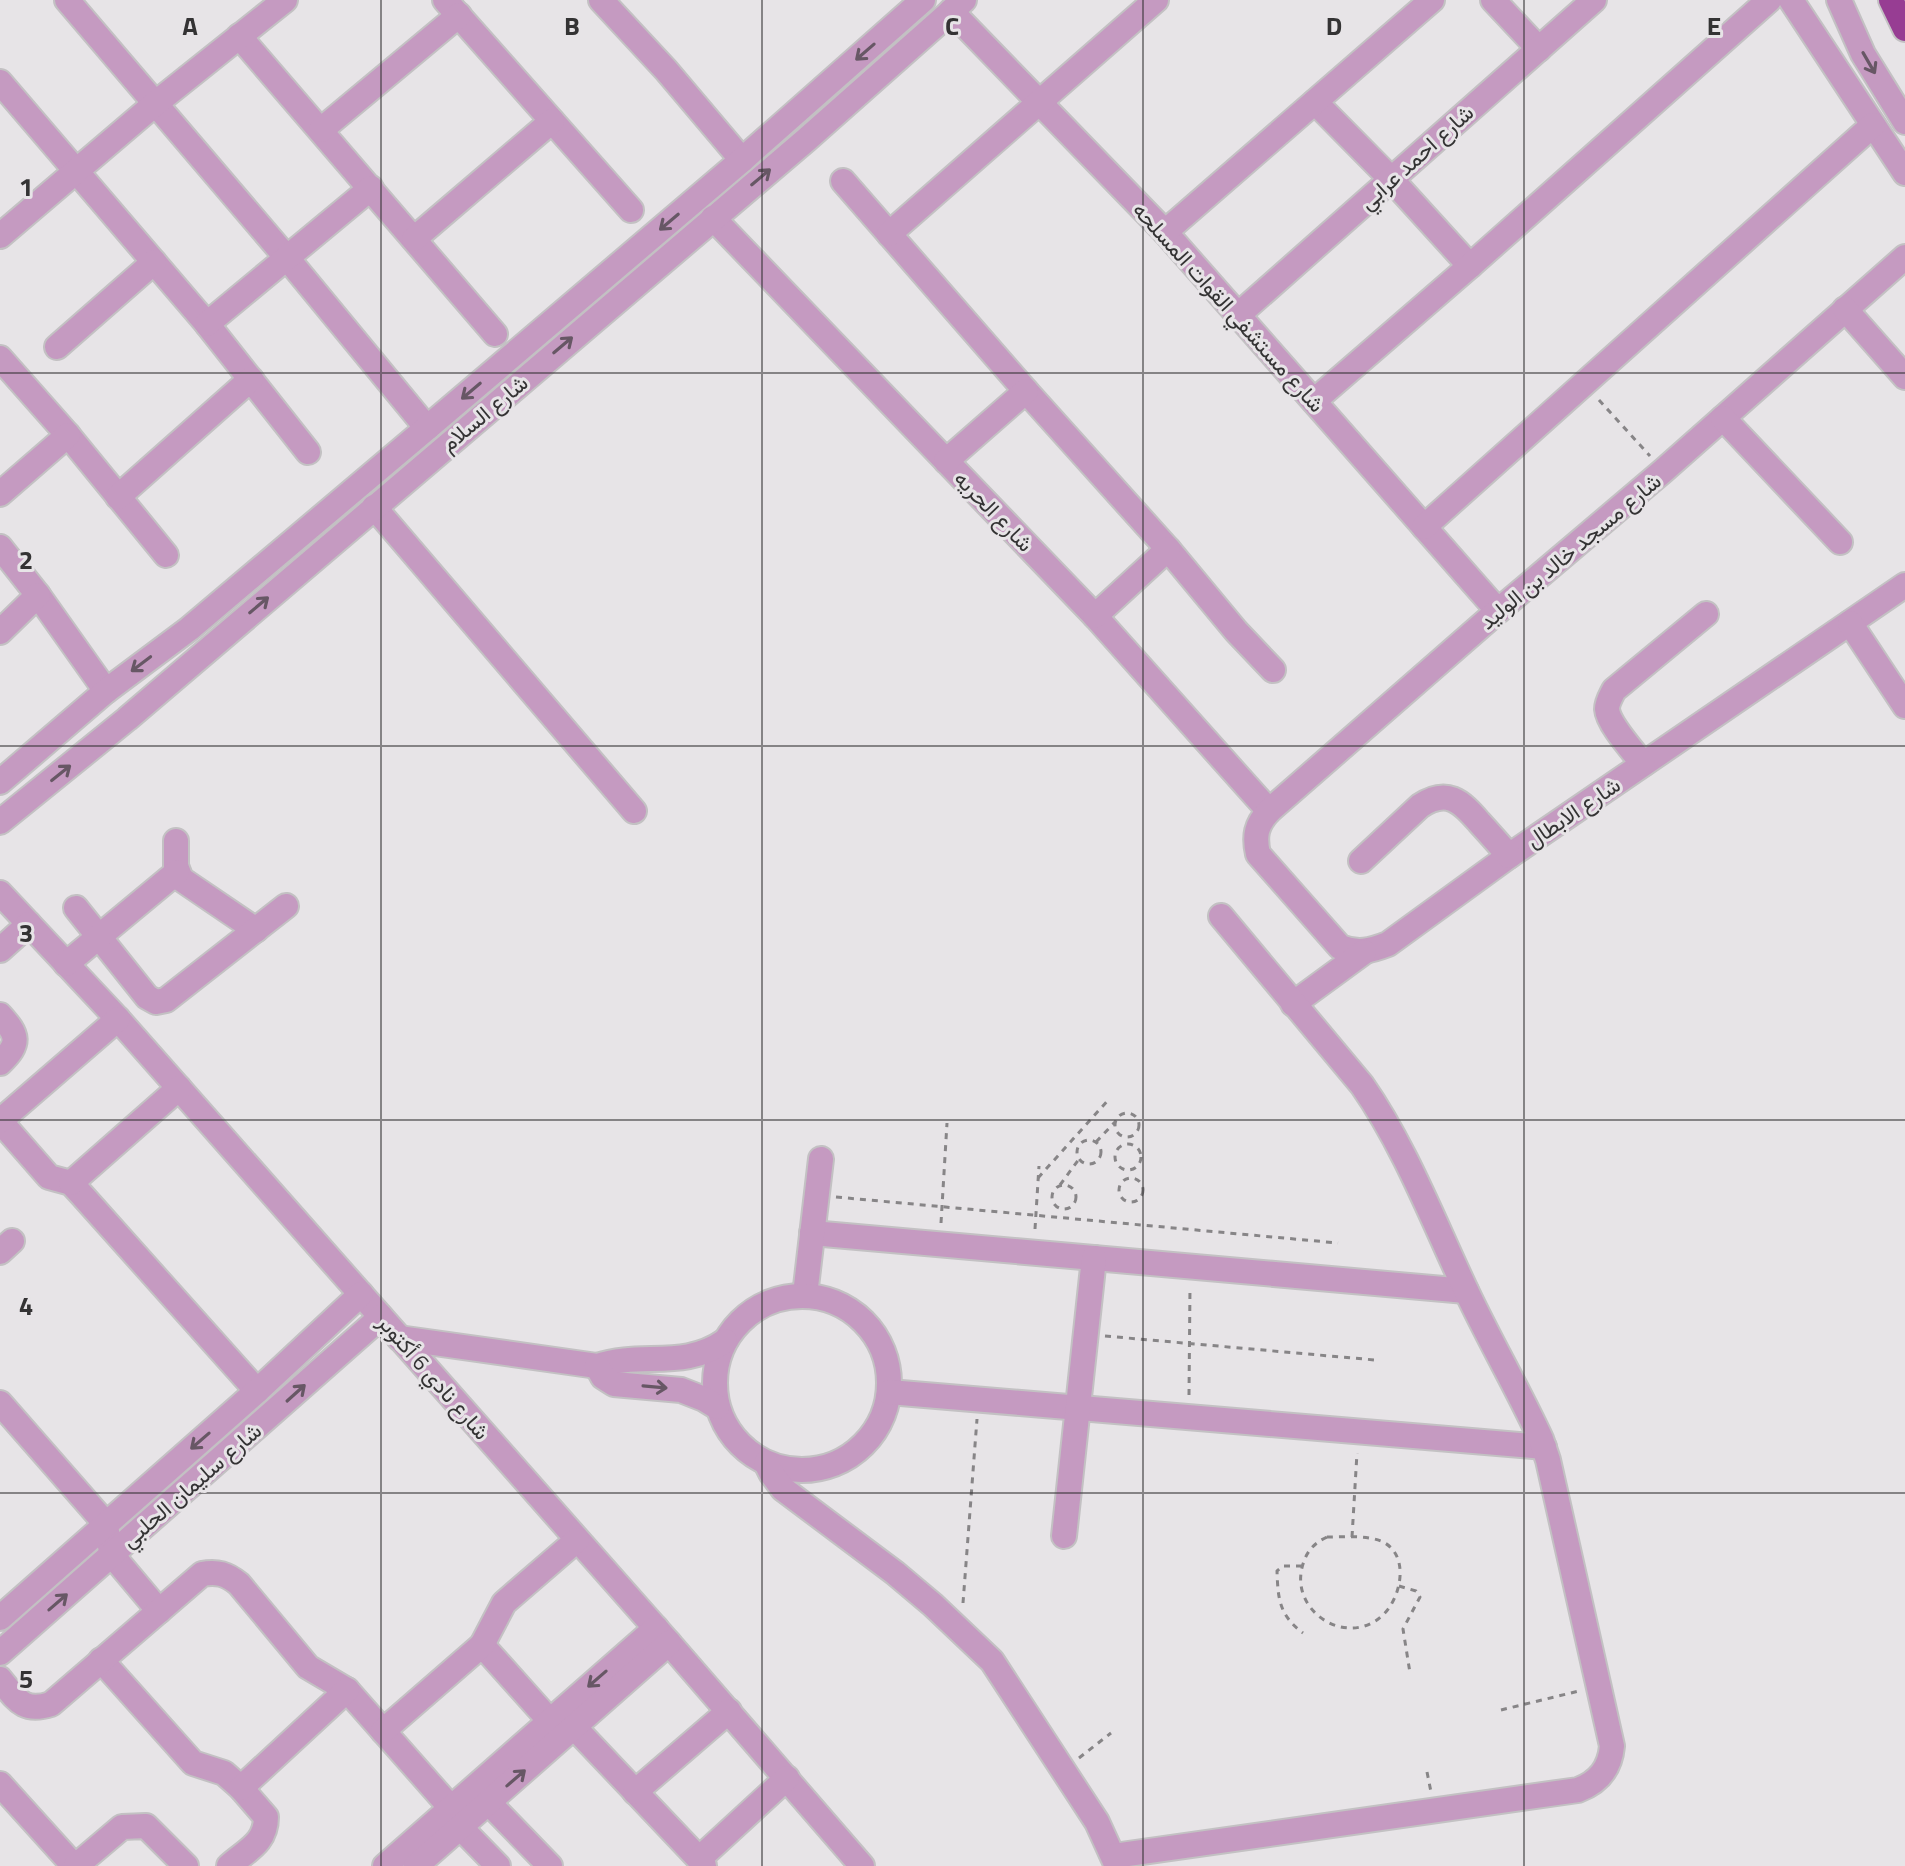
<svg xmlns="http://www.w3.org/2000/svg" width="1905" height="1866" font-family="'Titillium Web',Vazirmatn,sans-serif">
  <style>
    .lines { fill: none; stroke-linecap: round; stroke-linejoin: round }
    .minor-casing { stroke: #c3c1c3; stroke-width: 28 }
    .highway-casing { stroke: #c3c1c3; stroke-width: 28 }
    .path { stroke: #878587; stroke-width: 3; stroke-dasharray: 6 6; stroke-linecap: butt }
    .minor { stroke: #c59ac1; stroke-width: 24 }
    .highway { stroke: #973d93; stroke-width: 24 }
    .oneway { stroke: #675765 }
    .grid { fill: none; stroke: #343334; stroke-width: 2; stroke-opacity: 0.55 }
    .labels { text-anchor: middle; stroke-width: 6; stroke-linejoin: round; paint-order: stroke }
    .street-label { font-size: 22px; fill: #343334; stroke: #e7e4e7 }
    .grid-label { font-size: 26px; text-anchor: middle; font-weight: bold; fill: #343334; stroke: #e7e4e7; stroke-width: 6; stroke-linejoin: round; paint-order: stroke }
  </style>
  <rect width="100%" height="100%" fill="#e7e4e7"/>
  <g class="lines">
    <defs>
      <g id="minor">
        <path d="M 67,0 L 287,258 L 427,428"/>
        <path d="M 445,0 L 631,210"/>
        <path d="M 601,0 L 666,70 L 742,160"/>
        <path d="M 1493,0 L 1539,49"/>
        <path d="M 1791,0 L 1905,173"/>
        <path d="M 1839,0 L 1863,54 L 1905,122"/>
        <path d="M 951,11 L 1165,232 L 1498,611"/>
        <path d="M 239,36 L 495,334"/>
        <path d="M 0,82 L 207,324 L 308,452"/>
        <path d="M 1315,102 L 1391,179 L 1470,266"/>
        <path d="M 321,130 L 459,15"/>
        <path d="M 843,181 L 1026,391 L 1168,549 L 1236,631 L 1273,670"/>
        <path d="M 713,218 L 1095,616 L 1269,811"/>
        <path d="M 1165,232 L 1432,0"/>
        <path d="M 889,234 L 1156,0"/>
        <path d="M 0,236 L 156,103 L 285,0"/>
        <path d="M 414,239 L 552,121"/>
        <path d="M 1905,257 L 1663,471 L 1498,611 L 1269,811 C 1256,825 1254,836 1258,854 L 1340,947 C 1358,954 1370,951 1388,944 L 1509,856 L 1905,585"/>
        <path d="M 1845,309 L 1905,377"/>
        <path d="M 1238,315 L 1594,0"/>
        <path d="M 207,324 L 371,188"/>
        <path d="M 57,347 L 154,262"/>
        <path d="M 0,358 L 68,435 L 166,555"/>
        <path d="M 1314,401 L 1470,266 L 1769,0"/>
        <path d="M 1723,418 L 1840,542"/>
        <path d="M 946,461 L 1026,391"/>
        <path d="M 0,494 L 68,435"/>
        <path d="M 118,497 L 251,379"/>
        <path d="M 374,507 L 634,811"/>
        <path d="M 1424,527 L 1873,125"/>
        <path d="M 0,547 L 38,595 L 106,691"/>
        <path d="M 1095,616 L 1168,549"/>
        <path d="M 1850,623 L 1905,706"/>
        <path d="M 0,632 L 38,595"/>
        <path d="M 1643,764 C 1634,752 1608,724 1607,709 C 1607,702 1611,696 1614,690 L 1706,614"/>
        <path d="M 0,782 L 106,691 L 189,629 L 427,428 L 742,160 L 923,0"/>
        <path d="M 0,822 L 127,719 L 806,140 L 964,0"/>
        <path d="M 176,841 L 176,866 L 181,879 L 256,930"/>
        <path d="M 1361,861 L 1420,806 C 1447,788 1461,801 1479,822 C 1489,833 1499,844 1509,856"/>
        <path d="M 0,893 L 118,1019 L 669,1643 L 862,1866"/>
        <path d="M 76,908 L 147,997 L 156,1002 L 166,1000 L 286,906"/>
        <path d="M 0,950 L 29,924"/>
        <path d="M 66,964 L 177,872"/>
        <path d="M 1293,1004 L 1364,952"/>
        <path d="M 0,1015 C 18,1035 21,1043 0,1063"/>
        <path d="M 0,1121 L 49,1177 L 71,1183 L 82,1195 L 257,1391"/>
        <path d="M 0,1121 L 118,1019"/>
        <path d="M 71,1183 L 179,1088"/>
        <path d="M 812,1233 L 1466,1291"/>
        <path d="M 0,1252 L 12,1241"/>
        <path d="M 805,1295 L 821,1159"/>
        <circle cx="802" cy="1383" r="87"/>
        <path d="M 399,1338 L 597,1366 C 641,1351 684,1370 725,1341"/>
        <path d="M 597,1366 L 603,1377 L 614,1384 L 681,1390 L 704,1399 L 717,1407"/>
        <path d="M 889,1392 L 1544,1447"/>
        <path d="M 0,1403 L 105,1523 L 112,1555 L 159,1611"/>
        <path d="M 766,1463 L 771,1473 L 783,1489 L 895,1573 L 933,1605 L 992,1661 L 1097,1822 L 1117,1866"/>
        <path d="M 1064,1536 L 1094,1258"/>
        <path d="M 0,1618 L 257,1391 L 361,1294"/>
        <path d="M 482,1645 L 550,1721"/>
        <path d="M 0,1653 L 381,1317"/>
        <path d="M 101,1660 L 193,1763 L 224,1773 L 241,1788 L 266,1817 C 266,1843 247,1850 229,1866"/>
        <path d="M 0,1679 C 17,1700 23,1713 51,1704 L 202,1574 C 217,1571 227,1574 239,1584 L 308,1667 L 347,1690 L 451,1808"/>
        <path d="M 574,1727 L 699,1859 L 704,1866"/>
        <path d="M 383,1731 L 482,1645 L 504,1603 L 577,1540"/>
        <path d="M 0,1784 L 74,1866"/>
        <path d="M 241,1788 L 347,1690"/>
        <path d="M 635,1792 L 729,1711"/>
        <path d="M 488,1802 L 550,1866"/>
        <path d="M 460,1827 L 498,1866"/>
        <path d="M 1114,1856 L 1578,1790 C 1599,1782 1610,1768 1612,1746 L 1548,1460 L 1541,1439 C 1517,1387 1488,1338 1464,1286 C 1433,1220 1404,1145 1362,1085 L 1221,916"/>
        <path d="M 699,1859 L 787,1778"/>
        <path d="M 76,1866 L 122,1827 L 146,1826 L 186,1866"/>
        <path d="M 385,1866 L 656,1628"/>
        <path d="M 416,1866 L 669,1643"/>
      </g>
      <path id="highway" d="M 1891,0 L 1905,29"/>
    </defs>
    <use href="#minor" class="minor-casing"/>
    <use href="#highway" class="highway-casing"/>
    <g class="path">
      <path d="M 1599,400 L 1650,456"/>
      <circle cx="1127" cy="1125" r="12"/>
      <circle cx="1089" cy="1152" r="12"/>
      <path d="M 1096,1142 L 1115,1122"/>
      <circle cx="1128" cy="1157" r="13"/>
      <path d="M 1038,1178 L 1110,1098"/>
      <circle cx="1131" cy="1190" r="12"/>
      <path d="M 1060,1185 L 1079,1159"/>
      <circle cx="1064" cy="1197" r="12"/>
      <path d="M 836,1197 L 1338,1243"/>
      <path d="M 941,1223 L 947,1123"/>
      <path d="M 1035,1229 L 1039,1166"/>
      <path d="M 1105,1336 L 1375,1360"/>
      <path d="M 1189,1395 L 1190,1287"/>
      <path d="M 1327,1537 C 1344,1537 1365,1535 1381,1541 C 1411,1554 1401,1598 1383,1615 C 1347,1649 1288,1611 1303,1564 C 1307,1551 1314,1543 1327,1537 Z"/>
      <path d="M 1352,1537 L 1357,1453"/>
      <path d="M 1302,1566 L 1283,1566 L 1277,1571 C 1278,1599 1279,1615 1303,1633"/>
      <path d="M 1399,1586 L 1416,1591 L 1420,1597 L 1403,1629 L 1410,1673"/>
      <path d="M 963,1603 L 977,1419"/>
      <path d="M 1501,1710 L 1579,1691"/>
      <path d="M 1079,1758 L 1111,1733"/>
      <path d="M 1427,1772 L 1431,1792"/>
    </g>
    <use href="#minor" class="minor"/>
    <use href="#highway" class="highway"/>
  </g>
  <defs><path id="oneway-shaft" d="M-6 0H5M1.5-3L5.5 0L1.5 3" fill="none" stroke-width="1.6" stroke-linecap="round" stroke-linejoin="round" transform="scale(2)"/></defs>
  <g class="oneway">
    <use href="#oneway-shaft" transform="translate(865 52) rotate(139)"/>
    <use href="#oneway-shaft" transform="translate(1869 63) rotate(60)"/>
    <use href="#oneway-shaft" transform="translate(761 177) rotate(-40)"/>
    <use href="#oneway-shaft" transform="translate(669 222) rotate(140)"/>
    <use href="#oneway-shaft" transform="translate(563 345) rotate(-40)"/>
    <use href="#oneway-shaft" transform="translate(471 391) rotate(140)"/>
    <use href="#oneway-shaft" transform="translate(259 605) rotate(-40)"/>
    <use href="#oneway-shaft" transform="translate(141 664) rotate(143)"/>
    <use href="#oneway-shaft" transform="translate(61 773) rotate(-39)"/>
    <use href="#oneway-shaft" transform="translate(655 1387) rotate(5)"/>
    <use href="#oneway-shaft" transform="translate(296 1393) rotate(-42)"/>
    <use href="#oneway-shaft" transform="translate(200 1441) rotate(139)"/>
    <use href="#oneway-shaft" transform="translate(58 1602) rotate(-41)"/>
    <use href="#oneway-shaft" transform="translate(597 1679) rotate(139)"/>
    <use href="#oneway-shaft" transform="translate(516 1778) rotate(-41)"/>
  </g>
  <path class="grid" d="M 381,0 L 381,1866M 762,0 L 762,1866M 1143,0 L 1143,1866M 1524,0 L 1524,1866M 0,373 L 1905,373M 0,746 L 1905,746M 0,1120 L 1905,1120M 0,1493 L 1905,1493"/>
  <g class="labels">
    <g class="street-label">
      <text transform="translate(1416 157) rotate(-42)" y="8">شارع احمد عرابي</text>
      <text transform="translate(1229 307) rotate(48)" y="8">شارع مستشفي القوات المسلحه</text>
      <text transform="translate(484 413) rotate(-40)" y="8">شارع السلام</text>
      <text transform="translate(994 511) rotate(46)" y="8">شارع الحريه</text>
      <text transform="translate(1570 551) rotate(-40)" y="8">شارع مسجد خالد بن الوليد</text>
      <text transform="translate(1573 812) rotate(-34)" y="8">شارع الابطال</text>
      <text transform="translate(434 1377) rotate(49)" y="8">شارع نادي 6 أكتوبر</text>
      <text transform="translate(191 1485) rotate(-41)" y="8">شارع سليمان الحلبي</text>
    </g>
  </g>
  <g class="grid-label">
    <text x="190" y="35">A</text>
    <text x="572" y="35">B</text>
    <text x="952" y="35">C</text>
    <text x="1334" y="35">D</text>
    <text x="1714" y="35">E</text>
    <text x="26" y="196">1</text>
    <text x="26" y="569">2</text>
    <text x="26" y="942">3</text>
    <text x="26" y="1315">4</text>
    <text x="26" y="1688">5</text>
  </g>
</svg>
